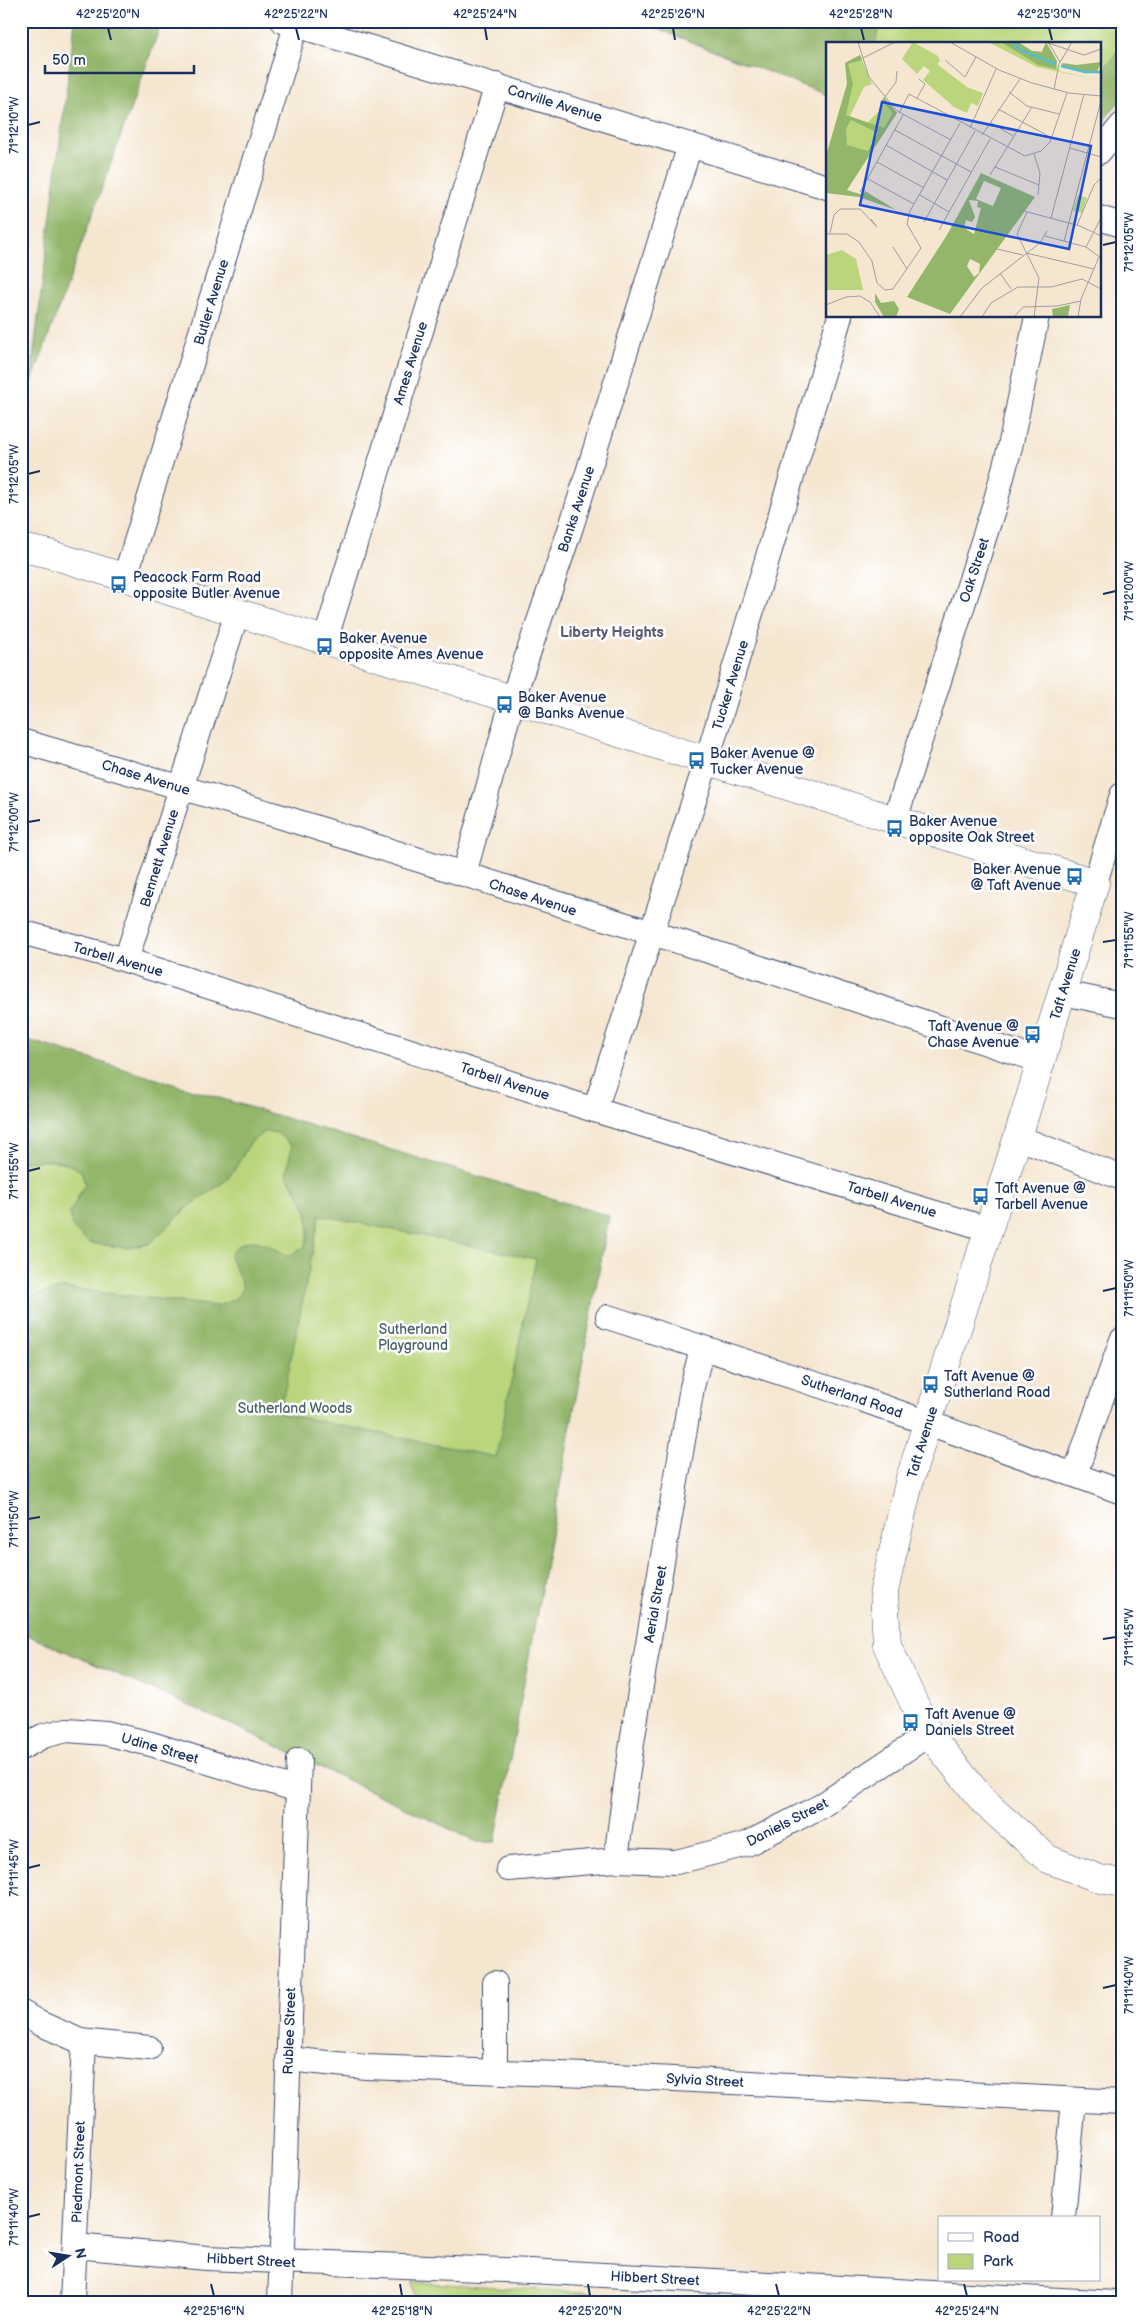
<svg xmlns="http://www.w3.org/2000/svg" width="1143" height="2324" font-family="'Balsamiq Sans',sans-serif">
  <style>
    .green { fill: #bad57b; stroke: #6a826c }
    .forest { fill: #93b66b; stroke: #577264; fill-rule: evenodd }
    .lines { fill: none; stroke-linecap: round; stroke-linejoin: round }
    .street-casing { stroke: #3c4a6f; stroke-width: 26 }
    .secondary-casing { stroke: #3c4a6f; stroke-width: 29 }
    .street { stroke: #fff; stroke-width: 24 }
    .secondary { stroke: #fff; stroke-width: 28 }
    .ticks { fill: none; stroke: #1b2f5e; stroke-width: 2 }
    .labels { text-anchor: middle; stroke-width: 5; stroke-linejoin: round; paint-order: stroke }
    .street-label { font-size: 14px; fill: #1b2f5e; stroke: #fff }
    .poi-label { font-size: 14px; fill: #1b2f5e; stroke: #fff; text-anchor: start }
    .park-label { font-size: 14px; fill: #4b6167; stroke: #fff }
    .neighbourhood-label { font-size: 15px; font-weight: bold; fill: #5e5c71; stroke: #fff }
    .inset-river { fill: none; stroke: #53bece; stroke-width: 2.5 }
    .inset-road { fill: none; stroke: #9e9da2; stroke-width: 1 }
    .view { fill: #1d4ed8; fill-opacity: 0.15; stroke: #1d4ed8; stroke-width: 2.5 }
    .inset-edge { fill: none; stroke: #1b2f5e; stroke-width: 2.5 }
    .neatline { fill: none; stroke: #1b2f5e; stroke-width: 2 }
    .ticks-label { font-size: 12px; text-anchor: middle; fill: #1b2f5e }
  </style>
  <rect width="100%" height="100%" fill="#fff"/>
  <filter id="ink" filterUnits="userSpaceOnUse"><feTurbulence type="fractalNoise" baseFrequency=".02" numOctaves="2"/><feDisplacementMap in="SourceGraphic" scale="10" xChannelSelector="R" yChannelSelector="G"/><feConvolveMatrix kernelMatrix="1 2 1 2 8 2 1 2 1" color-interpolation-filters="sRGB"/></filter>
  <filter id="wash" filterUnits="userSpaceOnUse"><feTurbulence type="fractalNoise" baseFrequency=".0096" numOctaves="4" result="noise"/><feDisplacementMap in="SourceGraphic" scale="20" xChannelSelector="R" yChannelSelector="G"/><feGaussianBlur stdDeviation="1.12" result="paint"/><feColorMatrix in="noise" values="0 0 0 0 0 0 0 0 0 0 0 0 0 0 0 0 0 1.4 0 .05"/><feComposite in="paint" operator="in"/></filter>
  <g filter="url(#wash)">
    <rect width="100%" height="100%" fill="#f5e6d0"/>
    <g class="green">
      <path d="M 638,21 L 1122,21 L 1122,99 L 1099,126 L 1099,44 L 827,44 L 827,95 Z"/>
      <path d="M 21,1038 L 609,1216 L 495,1842 L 477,1842 L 222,1720 L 21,1632 Z"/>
      <path d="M 413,2282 L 596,2293 L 595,2303 L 414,2303 Z"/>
    </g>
    <g class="forest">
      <path d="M 75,21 L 141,21 L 159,30 L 29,390 Z"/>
      <path d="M 638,21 L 774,21 L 807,30 L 809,21 L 880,21 L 875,44 L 827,44 L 827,95 Z"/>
      <path d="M 1122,45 L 1122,99 L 1099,126 L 1099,76 Z"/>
      <path d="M 21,1038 L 609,1216 L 495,1842 L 477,1842 L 222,1720 L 21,1632 L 21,1306 L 33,1296 L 63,1288 L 217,1306 C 258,1292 239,1285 230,1255 C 246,1230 268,1244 288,1256 L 304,1248 C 316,1216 302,1201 286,1174 L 292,1146 L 277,1133 L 265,1131 L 250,1143 L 236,1167 L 225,1181 L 186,1209 L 149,1244 L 128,1248 L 89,1243 L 71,1226 L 70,1212 L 85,1184 L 82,1172 C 62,1157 45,1161 21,1162 ZM 320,1215 L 536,1259 L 496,1457 L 280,1413 Z"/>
    </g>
  </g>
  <g filter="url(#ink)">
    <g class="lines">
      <defs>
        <g id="street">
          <path d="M 283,21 L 827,187"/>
          <path d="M 1099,152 L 1122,125"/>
          <path d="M 1099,218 L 1122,225"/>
          <path d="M 125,577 L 296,26"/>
          <path d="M 325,641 L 497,85"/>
          <path d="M 21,741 L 279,816 L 703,949 L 1041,1061"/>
          <path d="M 895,820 L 995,503 L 1010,447 L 1037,316"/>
          <path d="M 464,874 L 513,698 L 571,527 L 690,145"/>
          <path d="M 1095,883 L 1122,795"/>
          <path d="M 21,932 L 126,960 L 588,1108 L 988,1229"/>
          <path d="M 126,960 L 237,613"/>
          <path d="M 1063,993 L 1122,1005"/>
          <path d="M 595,1110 L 707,760 L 840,316"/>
          <path d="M 1017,1137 L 1122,1178"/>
          <path d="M 608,1317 L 858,1398 L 1122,1492"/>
          <path d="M 1075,1474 L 1122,1340"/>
          <path d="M 21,1748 L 43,1736 L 67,1730 L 106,1733 L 151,1744 L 298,1790"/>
          <path d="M 616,1860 C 635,1702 666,1545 692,1387 L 702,1349"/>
          <path d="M 508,1869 L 616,1860 L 676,1862 L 747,1844 L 821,1806 L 929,1734"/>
          <path d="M 21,2012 L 39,2023 L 80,2041 L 149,2048"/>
          <path d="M 288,2059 L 366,2067 L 616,2076 L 1122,2102"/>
          <path d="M 495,2070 L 495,1983"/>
          <path d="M 1063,2218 L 1074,2100"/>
          <path d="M 75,2246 L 207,2258 L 530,2271 L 1116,2303"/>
          <path d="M 72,2303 L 84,2042"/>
          <path d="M 280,2303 L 299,1760"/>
        </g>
        <path id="secondary" d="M 21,548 L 46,553 L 172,592 L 1095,883 L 1025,1114 L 910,1478 L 884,1591 L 887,1645 L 912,1699 L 929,1734 L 984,1802 L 1048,1859 L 1100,1879 L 1122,1883"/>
      </defs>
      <use href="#street" class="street-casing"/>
      <use href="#secondary" class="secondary-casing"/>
      <use href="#street" class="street"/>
      <use href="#secondary" class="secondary"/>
    </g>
  </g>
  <path class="ticks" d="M 108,28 L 111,40M 296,28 L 299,40M 485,28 L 487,40M 673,28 L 675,40M 861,28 L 864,40M 1049,28 L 1052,40M 28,125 L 40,122M 1103,245 L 1116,242M 28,474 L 40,471M 1103,594 L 1116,591M 28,822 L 40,820M 1103,942 L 1116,940M 28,1171 L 40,1168M 1103,1291 L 1116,1288M 28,1519 L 40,1517M 1103,1639 L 1116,1637M 28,1868 L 40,1865M 1103,1988 L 1116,1985M 28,2217 L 40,2214M 211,2284 L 214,2296M 400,2284 L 402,2296M 588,2284 L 590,2296M 776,2284 L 779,2296M 964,2284 L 967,2296"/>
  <defs>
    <symbol id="bus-bare" viewBox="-9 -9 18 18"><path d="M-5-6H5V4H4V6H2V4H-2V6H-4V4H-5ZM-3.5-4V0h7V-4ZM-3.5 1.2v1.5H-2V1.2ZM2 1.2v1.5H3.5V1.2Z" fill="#1f6fb2" stroke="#fff" stroke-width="2.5" paint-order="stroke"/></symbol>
  </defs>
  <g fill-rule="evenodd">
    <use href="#bus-bare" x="106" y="572" width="25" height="25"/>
    <use href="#bus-bare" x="312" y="634" width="25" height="25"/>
    <use href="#bus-bare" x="492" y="692" width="25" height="25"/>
    <use href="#bus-bare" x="684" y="748" width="25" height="25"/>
    <use href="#bus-bare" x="882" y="816" width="25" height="25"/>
    <use href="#bus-bare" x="1062" y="864" width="25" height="25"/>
    <use href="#bus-bare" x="1020" y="1022" width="25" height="25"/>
    <use href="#bus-bare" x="968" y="1184" width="25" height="25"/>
    <use href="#bus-bare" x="918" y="1372" width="25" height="25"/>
    <use href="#bus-bare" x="898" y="1710" width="25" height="25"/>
  </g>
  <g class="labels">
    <g class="street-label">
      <text transform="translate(555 103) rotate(17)" y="5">Carville Avenue</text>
      <text transform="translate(211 302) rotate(-73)" y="5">Butler Avenue</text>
      <text transform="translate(410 363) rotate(-73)" y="5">Ames Avenue</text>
      <text transform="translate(576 509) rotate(-72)" y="5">Banks Avenue</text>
      <text transform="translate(974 570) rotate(-72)" y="5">Oak Street</text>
      <text transform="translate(730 685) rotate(-73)" y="5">Tucker Avenue</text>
      <text transform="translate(146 777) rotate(17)" y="5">Chase Avenue</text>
      <text transform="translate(159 858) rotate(-73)" y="5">Bennett Avenue</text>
      <text transform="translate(533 897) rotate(18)" y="5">Chase Avenue</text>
      <text transform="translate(118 959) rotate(16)" y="5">Tarbell Avenue</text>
      <text transform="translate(1065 984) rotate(-73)" y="5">Taft Avenue</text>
      <text transform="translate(505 1081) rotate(18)" y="5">Tarbell Avenue</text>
      <text transform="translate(892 1199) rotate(17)" y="5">Tarbell Avenue</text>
      <text transform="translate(852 1396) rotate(19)" y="5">Sutherland Road</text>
      <text transform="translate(922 1442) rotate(-73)" y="5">Taft Avenue</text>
      <text transform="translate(655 1604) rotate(-80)" y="5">Aerial Street</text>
      <text transform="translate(160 1748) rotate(16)" y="5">Udine Street</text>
      <text transform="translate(787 1822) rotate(-27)" y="5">Daniels Street</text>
      <text transform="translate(289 2031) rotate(-88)" y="5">Rublee Street</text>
      <text transform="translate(705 2080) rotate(3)" y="5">Sylvia Street</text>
      <text transform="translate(78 2172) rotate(-88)" y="5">Piedmont Street</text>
      <text transform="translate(251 2260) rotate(3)" y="5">Hibbert Street</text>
      <text transform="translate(655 2278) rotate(3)" y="5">Hibbert Street</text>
    </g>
    <g class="poi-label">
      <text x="133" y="582">Peacock Farm Road<tspan x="133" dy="16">opposite Butler Avenue</tspan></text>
      <text x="339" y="643">Baker Avenue<tspan x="339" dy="16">opposite Ames Avenue</tspan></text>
      <text x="518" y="702">Baker Avenue<tspan x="518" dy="16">@ Banks Avenue</tspan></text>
      <text x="710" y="758">Baker Avenue @<tspan x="710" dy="16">Tucker Avenue</tspan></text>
      <text x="909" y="826">Baker Avenue<tspan x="909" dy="16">opposite Oak Street</tspan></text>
      <text x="1061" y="874" text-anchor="end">Baker Avenue<tspan x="1061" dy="16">@ Taft Avenue</tspan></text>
      <text x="1019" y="1031" text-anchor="end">Taft Avenue @<tspan x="1019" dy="16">Chase Avenue</tspan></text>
      <text x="995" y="1193">Taft Avenue @<tspan x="995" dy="16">Tarbell Avenue</tspan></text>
      <text x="944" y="1381">Taft Avenue @<tspan x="944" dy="16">Sutherland Road</tspan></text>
      <text x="925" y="1719">Taft Avenue @<tspan x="925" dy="16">Daniels Street</tspan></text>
    </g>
    <g class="park-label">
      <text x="413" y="1334">Sutherland<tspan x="413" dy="16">Playground</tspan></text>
      <text x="295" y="1413">Sutherland Woods</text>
    </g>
    <g class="neighbourhood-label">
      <text x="612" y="637">Liberty Heights</text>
    </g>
  </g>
  <g transform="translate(826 42)">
    <rect width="275" height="275" fill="#f5e6d0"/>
    <path d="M 87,0 L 112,14 L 114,19 L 111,22 L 141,45 L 157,51 L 152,64 L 145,61 L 141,71 L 128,65 L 97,38 L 104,29 L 98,24 L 91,32 L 76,17 ZM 162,0 L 192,0 L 206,9 L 216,10 L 220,0 L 233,29 L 275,39 L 211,25 ZM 34,13 L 46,42 L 38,45 L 24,74 L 40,82 L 53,69 L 58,55 L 71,71 L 34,127 L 0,114 L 22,39 L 19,21 ZM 252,153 L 261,156 L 256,171 L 247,169 ZM 16,208 L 30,217 L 37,248 L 0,248 L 0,213 Z" fill="#bad57b"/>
    <path d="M 175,0 L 192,0 L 206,9 L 216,10 L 220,0 L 231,19 L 230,27 L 212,23 ZM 34,13 L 36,18 L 22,22 L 27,42 L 20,73 L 58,86 L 67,71 L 56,59 L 58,55 L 71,71 L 21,148 L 37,153 L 39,149 L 70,168 L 33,155 L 0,151 L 0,114 L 21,42 L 19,21 ZM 25,78 L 52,91 L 42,109 L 21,103 L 20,87 ZM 275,20 L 271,30 L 265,31 L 235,24 L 237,21 L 250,23 ZM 155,131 L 209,155 L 124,272 L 81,255 L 121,193 ZM 158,139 L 175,146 L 167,164 L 150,157 ZM 143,158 L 152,159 L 151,165 L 155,166 L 148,192 L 138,186 L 140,178 L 146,180 L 149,175 ZM 144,217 L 154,222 L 153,231 L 148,235 L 141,224 ZM 49,251 L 55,261 L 68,259 L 73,267 L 70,275 L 58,275 L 49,260 ZM 244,263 L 242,274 L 246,275 L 227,275 L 226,267 Z" fill="#93b66b" fill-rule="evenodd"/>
    <path class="inset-river" d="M 187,0 L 194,8 L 230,22M 235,24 L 259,30 L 275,30"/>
    <path class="inset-road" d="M 32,0 L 43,35 L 71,69 L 125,98M 124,0 L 173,28 L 206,41 L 243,51 L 275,54M 222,0 L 234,20M 222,1 L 258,13 L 275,7M 37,16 L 69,0M 119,18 L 139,35 L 150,15M 228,47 L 233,22 L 246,0M 183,50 L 201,64 L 233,72M 59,55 L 70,40 L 71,29M 91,56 L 99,42 L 93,37M 172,67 L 226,96M 73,71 L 83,52 L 199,114 L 215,109 L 224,100 L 241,51M 164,80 L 187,94M 144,86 L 170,27M 69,88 L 145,130M 156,93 L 194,37M 60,103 L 121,138M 244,106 L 275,115M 208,112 L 214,131 L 212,153M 51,120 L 98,146M 169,125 L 213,143M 164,133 L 206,65M 42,137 L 88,162M 34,150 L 77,73M 94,153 L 123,170M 198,169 L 254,184 L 275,194M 201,170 L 191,192 L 213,236 L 208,275M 225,176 L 258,52M 98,180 L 149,89M 251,183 L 268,143 L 275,136M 113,188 L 164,97M 4,191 L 8,173 L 14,167 L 34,167 L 51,185 L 45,177M 0,192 L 21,192 L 33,200 L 46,219 L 51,241 L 59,248 L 67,247 L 95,206 L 81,182 L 84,169 L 134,81M 219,194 L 260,205 L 275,216M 238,199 L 275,59M 67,205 L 81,227M 260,205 L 275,176M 171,207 L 197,213M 200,211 L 268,227M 174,231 L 185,247M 0,263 L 20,255 L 34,254 L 44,260 L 54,275M 134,275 L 156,246 L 214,201 L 221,189M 156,275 L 165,261 L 192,245 L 225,245 L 256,237 L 275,247M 188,275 L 197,265 L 231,264 L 255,259M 252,275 L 255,257 L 273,215"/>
    <path class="view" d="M 56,60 L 265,104 L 243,207 L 34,163 Z"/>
    <rect width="275" height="275" class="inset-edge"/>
  </g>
  <rect width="1143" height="2324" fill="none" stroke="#fff" stroke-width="55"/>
  <rect x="938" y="2216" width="162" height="65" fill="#ffffff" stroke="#a4acbf"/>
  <rect x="948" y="2233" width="25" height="8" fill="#ffffff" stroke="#a4acbf"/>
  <text x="983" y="2242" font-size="15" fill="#1b2f5e">Road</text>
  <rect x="948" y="2254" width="25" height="15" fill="#bad57b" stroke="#a4acbf"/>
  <text x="983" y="2266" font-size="15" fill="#1b2f5e">Park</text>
  <g transform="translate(68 2256) rotate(78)" stroke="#ffffff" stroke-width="4" paint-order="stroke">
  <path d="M0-4L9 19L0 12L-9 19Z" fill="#1b2f5e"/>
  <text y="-8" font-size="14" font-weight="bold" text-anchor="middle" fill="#1b2f5e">N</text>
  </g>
  <path d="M45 65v8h149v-8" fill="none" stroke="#1b2f5e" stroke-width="2.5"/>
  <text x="52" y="65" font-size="15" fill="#1b2f5e" stroke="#ffffff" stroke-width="4" paint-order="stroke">50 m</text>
  <rect x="28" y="28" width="1088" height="2268" class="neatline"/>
  <g class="ticks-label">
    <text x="108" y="18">42°25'20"N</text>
    <text x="296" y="18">42°25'22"N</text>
    <text x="485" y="18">42°25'24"N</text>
    <text x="673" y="18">42°25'26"N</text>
    <text x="861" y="18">42°25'28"N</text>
    <text x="1049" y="18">42°25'30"N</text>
    <text transform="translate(14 125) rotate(-90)" y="4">71°12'10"W</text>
    <text transform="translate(1129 242) rotate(-90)" y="4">71°12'05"W</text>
    <text transform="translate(14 474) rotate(-90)" y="4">71°12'05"W</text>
    <text transform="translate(1129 591) rotate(-90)" y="4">71°12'00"W</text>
    <text transform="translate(14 822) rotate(-90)" y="4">71°12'00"W</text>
    <text transform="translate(1129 940) rotate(-90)" y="4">71°11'55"W</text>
    <text transform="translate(14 1171) rotate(-90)" y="4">71°11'55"W</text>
    <text transform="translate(1129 1288) rotate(-90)" y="4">71°11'50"W</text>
    <text transform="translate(14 1519) rotate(-90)" y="4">71°11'50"W</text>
    <text transform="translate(1129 1637) rotate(-90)" y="4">71°11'45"W</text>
    <text transform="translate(14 1868) rotate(-90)" y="4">71°11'45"W</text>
    <text transform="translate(1129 1985) rotate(-90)" y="4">71°11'40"W</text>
    <text transform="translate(14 2217) rotate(-90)" y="4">71°11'40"W</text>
    <text x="214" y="2315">42°25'16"N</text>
    <text x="402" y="2315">42°25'18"N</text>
    <text x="590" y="2315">42°25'20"N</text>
    <text x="779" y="2315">42°25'22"N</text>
    <text x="967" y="2315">42°25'24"N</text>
  </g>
</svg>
